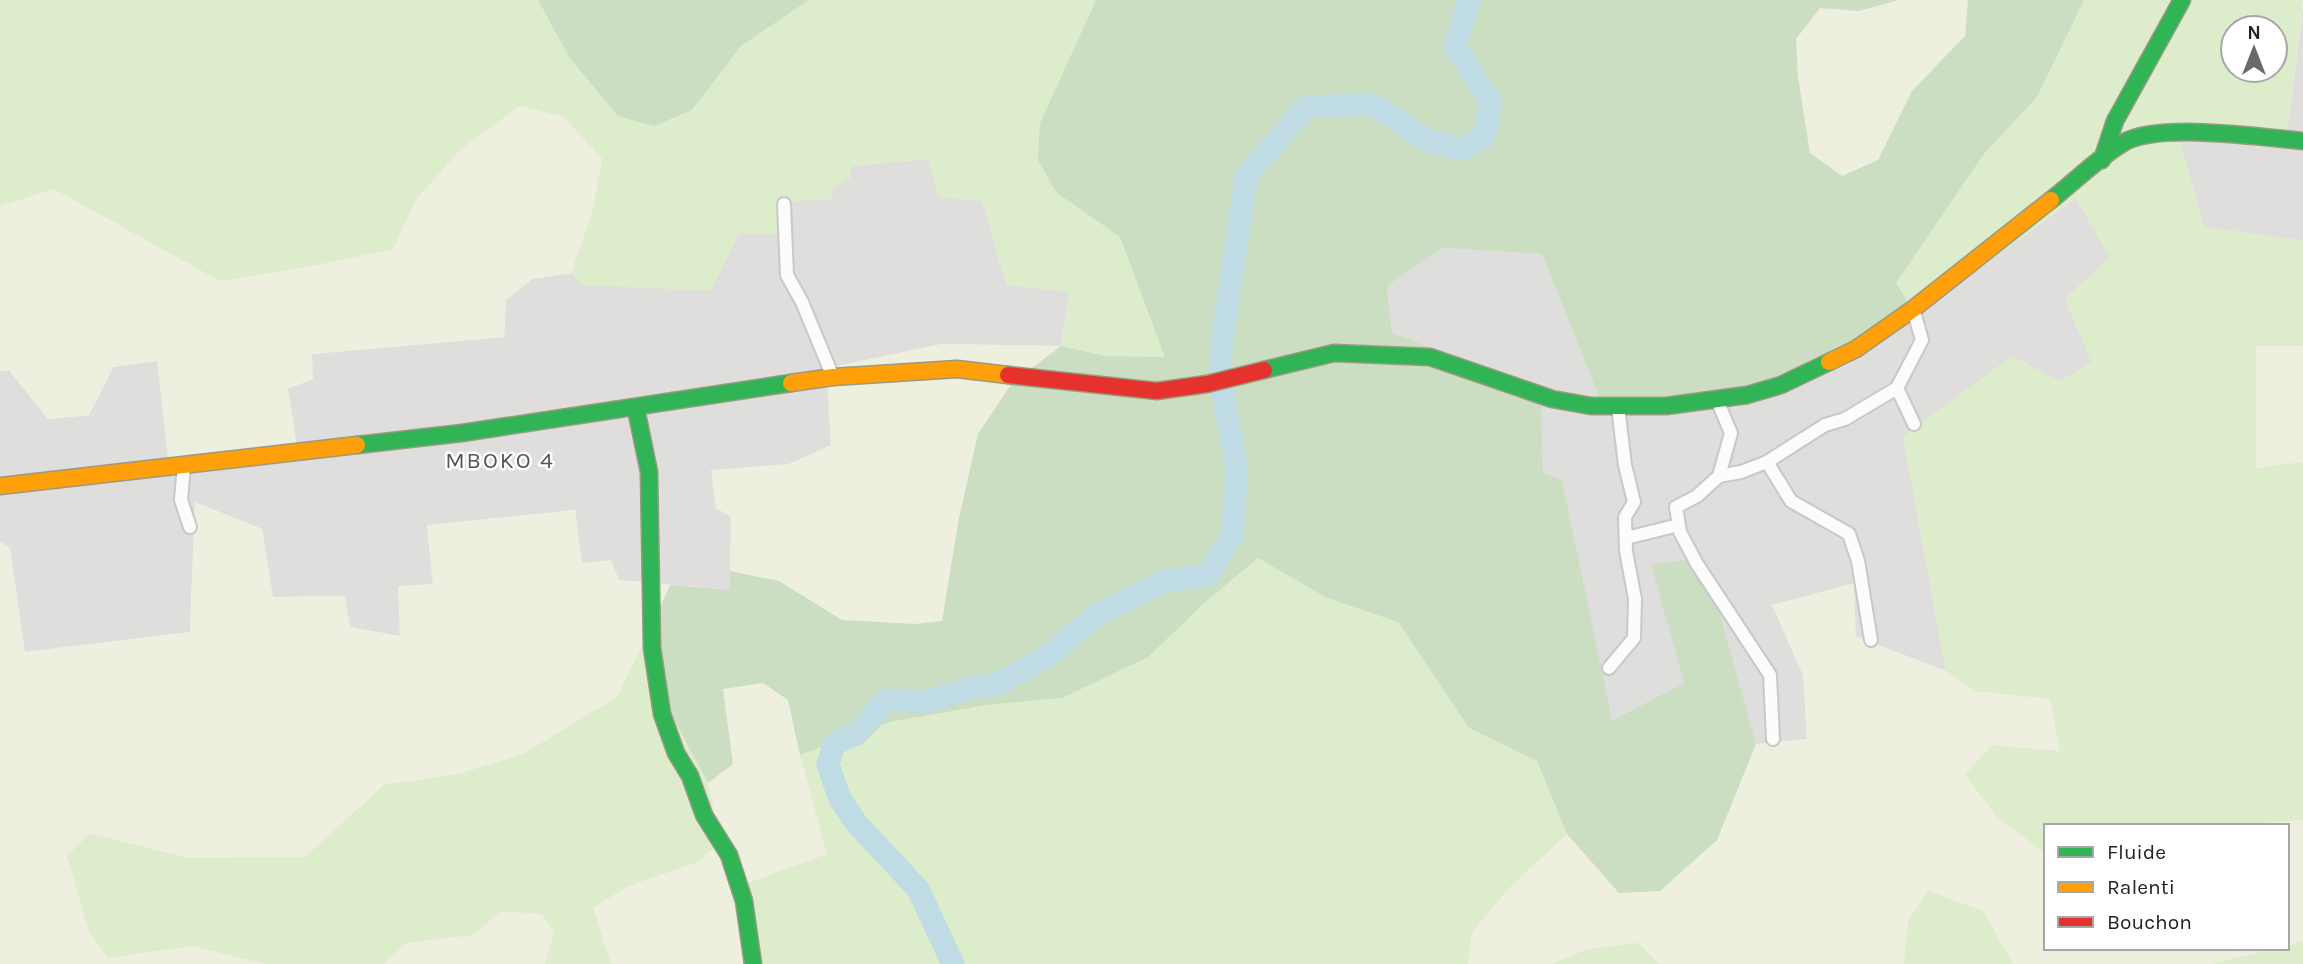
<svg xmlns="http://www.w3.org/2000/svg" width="2303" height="964" font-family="Karla,sans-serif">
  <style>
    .residential { fill: #dfdedc }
    .farmland { fill: #efefdf }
    .grass { fill: #ddeccb; fill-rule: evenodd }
    .forest { fill: #cbdec1 }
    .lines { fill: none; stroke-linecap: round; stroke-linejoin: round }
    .river { stroke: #bfdbe3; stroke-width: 23 }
    .street-casing { stroke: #c9c8c7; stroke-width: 16 }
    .fast-casing { stroke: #999a82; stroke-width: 19 }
    .slow-casing { stroke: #999a82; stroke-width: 19 }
    .jam-casing { stroke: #999a82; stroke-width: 19 }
    .street { stroke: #fdfcfc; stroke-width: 12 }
    .fast { stroke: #30b455; stroke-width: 16 }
    .slow { stroke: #ff9f0a; stroke-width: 16 }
    .jam { stroke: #e5322d; stroke-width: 16 }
    .labels { text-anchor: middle; stroke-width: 5; stroke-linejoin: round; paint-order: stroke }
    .quarter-label { font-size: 23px; letter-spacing: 2px; fill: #555; stroke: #fff }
  </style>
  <rect width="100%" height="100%" fill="#f0eeeb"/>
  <g class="residential">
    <path d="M 2303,7 L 2303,241 L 2204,227 L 2179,138 L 2285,149 Z"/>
    <path d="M 929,159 L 982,201 L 1007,285 L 1069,292 L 1061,346 L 941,344 L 832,445 L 789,464 L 711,471 L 731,516 L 730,590 L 619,580 L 582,564 L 575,510 L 427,526 L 433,585 L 399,586 L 400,636 L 349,627 L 344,596 L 272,597 L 262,529 L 195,503 L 190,632 L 24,652 L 10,548 L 0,542 L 0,371 L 9,370 L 48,419 L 89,415 L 113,367 L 157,361 L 299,460 L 288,389 L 311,354 L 504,337 L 506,300 L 532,279 L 571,273 L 583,285 L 740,234 L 778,233 L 782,202 L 833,187 L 852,166 Z"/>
    <path d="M 2076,198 L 2110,257 L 2065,299 L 2092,363 L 2060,381 L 1903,436 L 1946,671 L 1772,604 L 1803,675 L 1807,739 L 1756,744 L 1703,557 L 1652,564 L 1684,683 L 1611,720 L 1562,481 L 1543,473 L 1541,388 L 1392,333 L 1387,286 L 1442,248 L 1542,254 L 1604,410 L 1916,315 Z"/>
  </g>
  <g class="farmland">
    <path d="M 1899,0 L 1968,0 L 1965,36 L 1912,91 L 1878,160 L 1842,176 L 1810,154 L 1798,77 L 1796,39 L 1820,8 L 1859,11 Z"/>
    <path d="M 520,106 L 564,117 L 602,159 L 592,213 L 571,273 L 532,279 L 506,300 L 504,337 L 312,354 L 313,379 L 288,389 L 299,461 L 170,476 L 157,361 L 113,367 L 89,415 L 48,419 L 9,370 L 0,371 L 0,206 L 54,189 L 116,225 L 393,249 L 417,198 L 462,148 Z"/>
    <path d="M 941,344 L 1061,346 L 1012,383 L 959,518 L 942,621 L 915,624 L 842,620 L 779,581 L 730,571 L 731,517 L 716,508 L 711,470 L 789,464 L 831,445 L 826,368 Z"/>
    <path d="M 2256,345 L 2303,346 L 2303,462 L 2256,469 Z"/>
    <path d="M 195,502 L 262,529 L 273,597 L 345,596 L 350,627 L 400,636 L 398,586 L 433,584 L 427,525 L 575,510 L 582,563 L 611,560 L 619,580 L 670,585 L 639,656 L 617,697 L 523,754 L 458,774 L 384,785 L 305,857 L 187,858 L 90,833 L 108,958 L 193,946 L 265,964 L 0,964 L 0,542 L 10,548 L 25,652 L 190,632 Z"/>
    <path d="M 1854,583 L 1856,637 L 1946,671 L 1975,691 L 2050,699 L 2060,751 L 1992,745 L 1997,817 L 2046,854 L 2046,948 L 2277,948 L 2213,964 L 2013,964 L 1983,911 L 1908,922 L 1904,964 L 1659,964 L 1638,943 L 1587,949 L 1553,964 L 1468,964 L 1472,932 L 1509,888 L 1567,834 L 1620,893 L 1717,840 L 1756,745 L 1807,739 L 1803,675 L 1772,605 Z"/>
    <path d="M 763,683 L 788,700 L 800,755 L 827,854 L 737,887 L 744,964 L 611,964 L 593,908 L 628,886 L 696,863 L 721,842 L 708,783 L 733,764 L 722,689 Z"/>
    <path d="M 2303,820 L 2303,941 L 2287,946 L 2287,826 L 2235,826 Z"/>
    <path d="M 501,911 L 542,914 L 554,932 L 545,964 L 384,964 L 406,943 L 473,935 Z"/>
  </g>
  <g class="grass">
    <path d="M 0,0 L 538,0 L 569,57 L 692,110 L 741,46 L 809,0 L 1096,0 L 1040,123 L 1057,193 L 1120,237 L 1166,358 L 1106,356 L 1061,346 L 1069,292 L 1007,285 L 982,201 L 938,197 L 928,159 L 852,166 L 850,179 L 833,187 L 832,199 L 782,202 L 778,233 L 739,234 L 711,291 L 583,285 L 571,273 L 592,213 L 602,159 L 564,117 L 520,106 L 462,148 L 417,198 L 393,249 L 312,266 L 220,281 L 54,189 L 0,206 Z"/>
    <path d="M 2084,0 L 2303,0 L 2285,149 L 2179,138 L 2204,227 L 2303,241 L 2303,346 L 2256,346 L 2256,468 L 2303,462 L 2303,820 L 2235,826 L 2046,826 L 2046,854 L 1997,817 L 1965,775 L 1992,745 L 2060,751 L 2050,699 L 1975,691 L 1946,671 L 1903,436 L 2012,356 L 2060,381 L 2092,363 L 2065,299 L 2110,257 L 2076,198 L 1916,315 L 1896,283 L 1984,154 L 2037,97 ZM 2233,28 L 2275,28 L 2275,70 L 2233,70 Z"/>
    <path d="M 1258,558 L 1327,598 L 1398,622 L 1469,728 L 1537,761 L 1567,834 L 1509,888 L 1472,932 L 1468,964 L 744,964 L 737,887 L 827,854 L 800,755 L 890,722 L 987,705 L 1062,698 L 1202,605 Z"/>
    <path d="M 655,619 L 671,714 L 708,783 L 721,842 L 696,863 L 628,886 L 593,908 L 611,964 L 545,964 L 554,932 L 542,914 L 501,911 L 473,935 L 406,943 L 384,964 L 265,964 L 193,946 L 108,958 L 89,932 L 67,856 L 90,833 L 187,858 L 305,857 L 384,785 L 458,774 L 523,754 L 617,697 Z"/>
    <path d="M 1928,891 L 1983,911 L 2013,964 L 1904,964 L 1908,921 Z"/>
    <path d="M 2303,941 L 2303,964 L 2213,964 L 2277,948 L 2287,948 L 2287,946 Z"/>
    <path d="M 1638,943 L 1659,964 L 1553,964 L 1587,949 Z"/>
  </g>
  <g class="forest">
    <path d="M 538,0 L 809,0 L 741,46 L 692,110 L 654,126 L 618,116 L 569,57 Z"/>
    <path d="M 1096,0 L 1899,0 L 1859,11 L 1820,8 L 1796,39 L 1798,77 L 1810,153 L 1842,176 L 1878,160 L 1912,91 L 1965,36 L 1968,0 L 2084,0 L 2037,97 L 1984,154 L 1896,283 L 1916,315 L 1766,388 L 1604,410 L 1542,254 L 1442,248 L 1387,286 L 1392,333 L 1541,388 L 1543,473 L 1562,480 L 1612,720 L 1684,683 L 1651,564 L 1704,557 L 1756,744 L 1717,840 L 1660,891 L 1619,893 L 1567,834 L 1537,761 L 1469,728 L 1398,622 L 1327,598 L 1258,558 L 1202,605 L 1148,657 L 1062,698 L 987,705 L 890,722 L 800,755 L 788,700 L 763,683 L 723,689 L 733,764 L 708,783 L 671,714 L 655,619 L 670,585 L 730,590 L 730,571 L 779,581 L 842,620 L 915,624 L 942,621 L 959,518 L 978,434 L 1012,383 L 1061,346 L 1106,356 L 1165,357 L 1120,237 L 1057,193 L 1038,160 L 1040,123 Z"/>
  </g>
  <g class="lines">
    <path class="river" d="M 953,964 L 918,889 L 857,824 L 840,799 L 828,765 L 834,744 L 856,734 L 872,718 L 879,706 L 887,700 L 926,702 L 970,688 L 998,684 L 1049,655 L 1095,616 L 1164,581 L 1208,575 L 1232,535 L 1237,470 L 1220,377 L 1221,349 L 1246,176 L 1306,107 L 1372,104 L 1429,141 L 1461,149 L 1484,137 L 1491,102 L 1455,47 L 1469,0"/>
    <defs>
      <g id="street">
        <path d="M 784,204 L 787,275 L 802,302 L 833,377"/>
        <path d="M 1897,388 L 1914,424"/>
        <path d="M 1717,400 L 1731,433 L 1719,476 L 1697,496 L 1676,507 L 1680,532 L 1697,564 L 1770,675 L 1773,739"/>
        <path d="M 1767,462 L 1791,501 L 1849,534 L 1858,561 L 1871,640"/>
        <path d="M 184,465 L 181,500 L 190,527"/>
        <path d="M 1719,476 L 1741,472 L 1767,462 L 1825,425 L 1845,419 L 1897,388 L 1922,340 L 1913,309"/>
        <path d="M 1626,538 L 1679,525"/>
        <path d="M 1609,668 L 1634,638 L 1635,599 L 1626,551 L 1625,517 L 1634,502 L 1625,465 L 1618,407"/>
      </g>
      <g id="fast">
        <path d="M 2102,160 L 2115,121 L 2182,0"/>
        <path d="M 2051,200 C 2074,182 2098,158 2123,143 C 2157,122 2261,137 2303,141"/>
        <path d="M 1264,370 L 1334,353 L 1430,357 L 1552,399 L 1591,406 L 1666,406 L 1747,395 L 1781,385 L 1829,362"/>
        <path d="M 636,409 L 649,472 L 652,648 L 662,714 L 676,753 L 690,776 L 704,815 L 729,855 L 744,901 L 753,964"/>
        <path d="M 357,445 L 462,433 L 791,383"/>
      </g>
      <g id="slow">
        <path d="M 1829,362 L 1856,349 L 1913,309 L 2051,200"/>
        <path d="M 791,383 L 833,377 L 957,369 L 1008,375"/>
        <path d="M 0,486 L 357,445"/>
      </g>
      <path id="jam" d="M 1008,375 L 1157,391 L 1207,384 L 1264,370"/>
    </defs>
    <use href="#street" class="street-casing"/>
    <use href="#fast" class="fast-casing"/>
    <use href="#slow" class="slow-casing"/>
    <use href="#jam" class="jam-casing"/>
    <use href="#street" class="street"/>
    <use href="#fast" class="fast"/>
    <use href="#slow" class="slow"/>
    <use href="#jam" class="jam"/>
  </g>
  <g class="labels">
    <g class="quarter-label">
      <text x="500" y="468">MBOKO 4</text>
    </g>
  </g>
  <rect x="2044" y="824" width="245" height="126" fill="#ffffff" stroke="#a7a7a7" stroke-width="2"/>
  <rect x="2058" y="847" width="35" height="10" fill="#30b455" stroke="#a7a7a7" stroke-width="2"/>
  <text x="2107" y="859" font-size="21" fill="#222222">Fluide</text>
  <rect x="2058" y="882" width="35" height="10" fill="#ff9f0a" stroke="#a7a7a7" stroke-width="2"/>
  <text x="2107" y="894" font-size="21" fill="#222222">Ralenti</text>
  <rect x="2058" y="917" width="35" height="10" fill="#e5322d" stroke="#a7a7a7" stroke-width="2"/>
  <text x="2107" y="929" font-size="21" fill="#222222">Bouchon</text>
  <g transform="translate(2254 49)"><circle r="33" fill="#ffffff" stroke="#a7a7a7" stroke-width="2"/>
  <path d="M0-5L12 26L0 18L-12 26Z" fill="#6a6968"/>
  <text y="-10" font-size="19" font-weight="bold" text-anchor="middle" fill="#222222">N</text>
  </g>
</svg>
